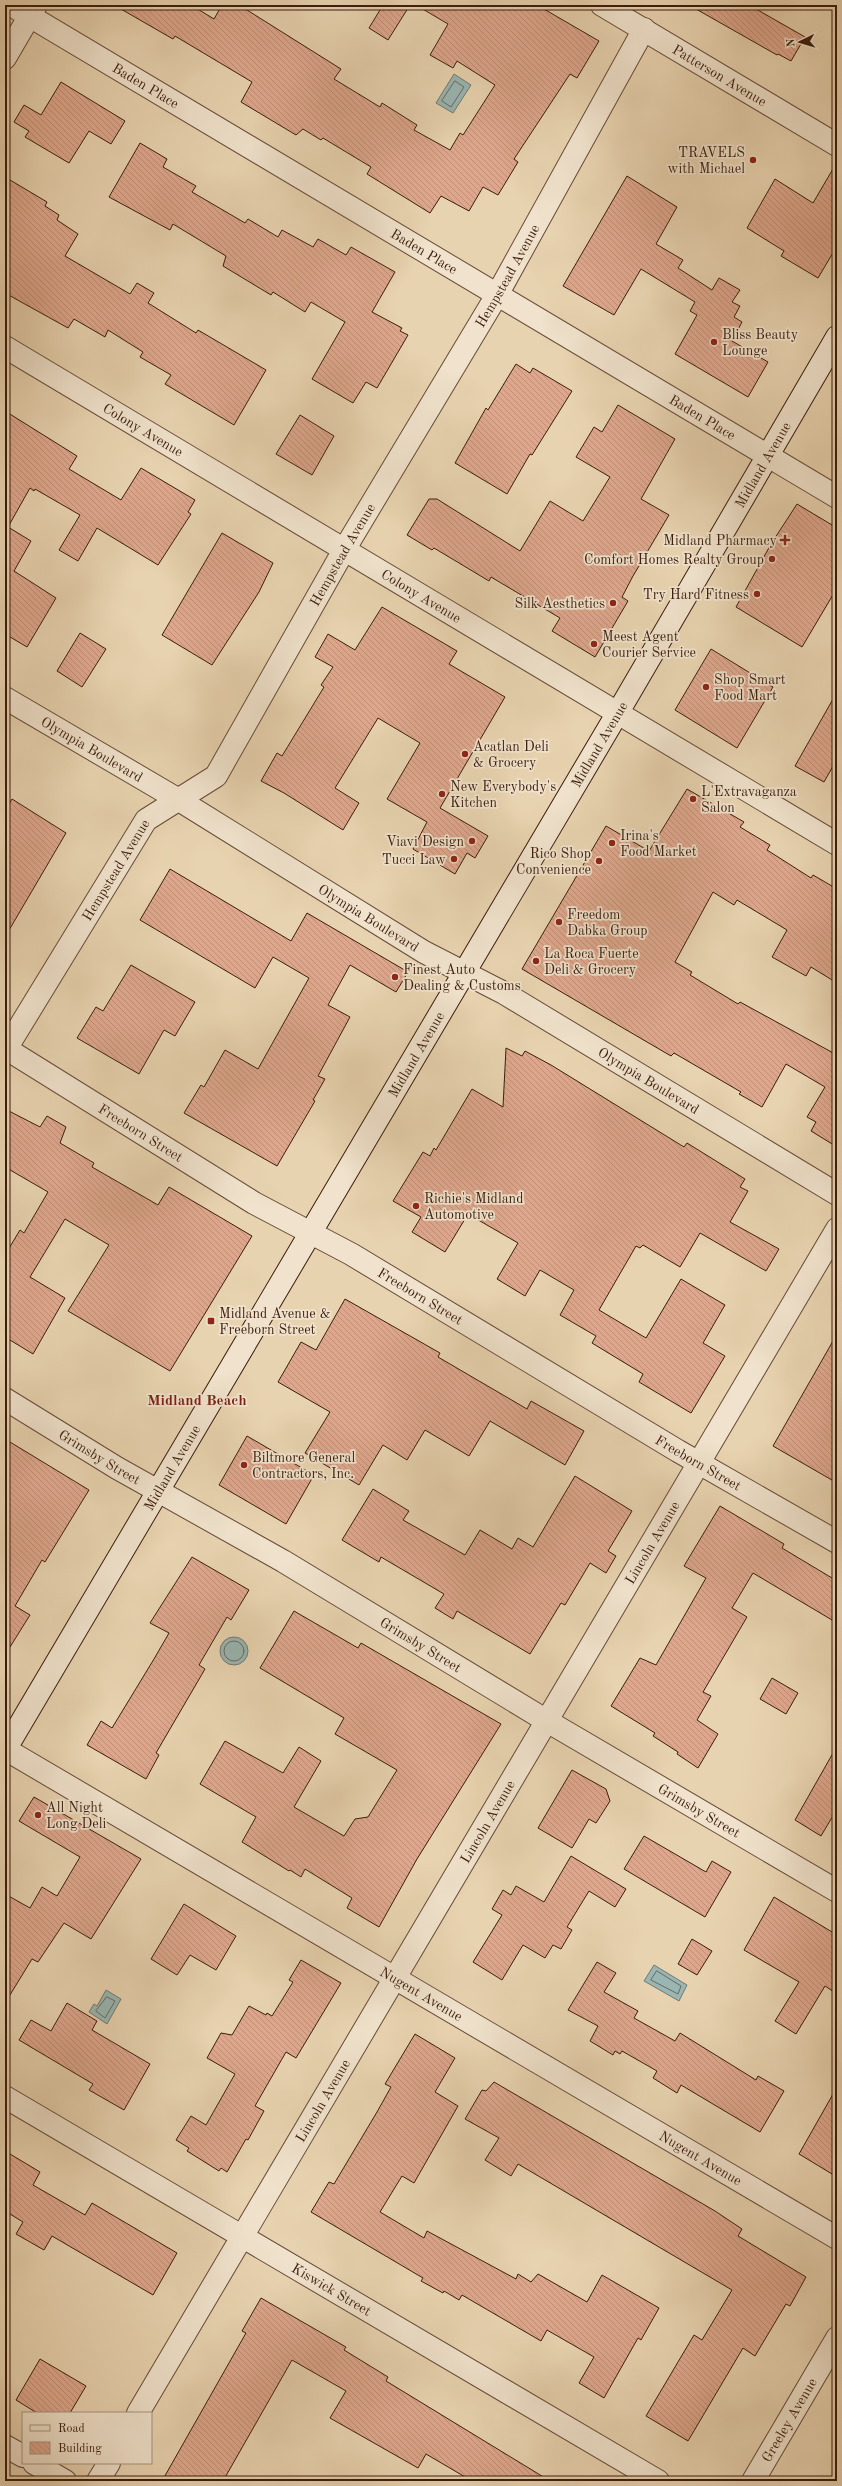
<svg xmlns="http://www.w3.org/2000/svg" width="842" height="2486" font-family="'Old Standard TT',serif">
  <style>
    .water { fill: #99b6b3; stroke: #737971 }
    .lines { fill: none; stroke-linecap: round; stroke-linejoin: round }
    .shore { stroke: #6a6a60; stroke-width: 1 }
    .building { fill: url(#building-back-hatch); stroke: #3b1d0d }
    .minor-casing { stroke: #664a36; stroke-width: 24 }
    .secondary-casing { stroke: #3b1d0d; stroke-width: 24 }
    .minor { stroke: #f0e2cc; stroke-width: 22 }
    .secondary { stroke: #f0e2cc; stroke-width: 22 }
    .poi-dot { fill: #8f2418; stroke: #f0e2cc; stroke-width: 1.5 }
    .labels { text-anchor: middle; stroke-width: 3.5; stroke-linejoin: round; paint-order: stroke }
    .street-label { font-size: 14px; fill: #3b1d0d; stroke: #f0e2cc }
    .poi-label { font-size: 14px; fill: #3b1d0d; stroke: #f0e2cc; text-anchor: start }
    .neighbourhood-label { font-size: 15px; font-weight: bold; fill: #7a1f14; stroke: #f0e2cc }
  </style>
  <defs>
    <pattern id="building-back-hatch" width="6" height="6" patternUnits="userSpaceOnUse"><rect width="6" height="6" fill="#dea78d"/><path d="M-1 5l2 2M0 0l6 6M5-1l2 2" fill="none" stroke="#bf8f78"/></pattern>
  </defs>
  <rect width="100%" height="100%" fill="#e8d3b0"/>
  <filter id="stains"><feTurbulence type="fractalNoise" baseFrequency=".005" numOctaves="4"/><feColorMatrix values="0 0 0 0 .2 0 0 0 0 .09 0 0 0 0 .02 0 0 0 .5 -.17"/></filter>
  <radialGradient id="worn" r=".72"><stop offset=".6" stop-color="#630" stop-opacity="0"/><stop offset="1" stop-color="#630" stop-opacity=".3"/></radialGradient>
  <g class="water">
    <path d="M 454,74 L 471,85 L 453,113 L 436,103 Z"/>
    <circle cx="234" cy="1651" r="14"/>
    <path d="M 654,1965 L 687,1985 L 679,2001 L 644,1981 Z"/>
    <path d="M 106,1990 L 121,1999 L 107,2024 L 89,2012 L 94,2004 L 97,2006 Z"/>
  </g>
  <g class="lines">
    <g class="shore">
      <path d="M 455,81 L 464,87 L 451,107 L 442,101 Z"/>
      <circle cx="234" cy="1651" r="10"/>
      <path d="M 657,1971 L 681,1986 L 678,1994 L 651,1980 Z"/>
      <path d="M 107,1997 L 115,2001 L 105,2018 L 96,2011 Z"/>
    </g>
  </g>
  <g class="building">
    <path d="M 114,5 L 191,5 L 214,19 L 222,5 L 239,5 L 341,69 L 334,79 L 380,107 L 382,103 L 417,125 L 414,130 L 450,150 L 460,133 L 463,135 L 495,85 L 457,61 L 453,68 L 430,55 L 448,24 L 416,5 L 537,5 L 599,41 L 577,78 L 570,74 L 514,159 L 518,162 L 498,195 L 483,187 L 469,211 L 441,196 L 430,213 L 367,174 L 371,167 L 323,138 L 321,140 L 303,129 L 296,135 L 241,102 L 252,82 L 175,36 L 173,39 Z"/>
    <path d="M 383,5 L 410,5 L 388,40 L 369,28 Z"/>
    <path d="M 689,5 L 749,5 L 805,37 L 791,61 L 778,54 L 777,55 Z"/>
    <path d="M 61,82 L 125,121 L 111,144 L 89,131 L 69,163 L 25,137 L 29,131 L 14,122 L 24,105 L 41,115 Z"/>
    <path d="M 140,143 L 167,159 L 163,167 L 196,186 L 192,192 L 245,223 L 248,219 L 278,237 L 282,230 L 313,247 L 318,239 L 346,255 L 351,247 L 395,272 L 372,312 L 402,328 L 400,331 L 408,335 L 377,388 L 366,382 L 353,403 L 312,379 L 345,322 L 311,302 L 305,312 L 273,292 L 271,295 L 223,266 L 226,256 L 173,224 L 170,230 L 109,197 Z"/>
    <path d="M 837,162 L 837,246 L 818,278 L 781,256 L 784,251 L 747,228 L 775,179 L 813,203 Z"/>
    <path d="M 627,176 L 677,207 L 656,244 L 683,260 L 678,268 L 712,290 L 719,278 L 740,290 L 732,302 L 740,306 L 734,317 L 742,322 L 732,341 L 768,362 L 748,397 L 675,354 L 697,315 L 690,311 L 695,302 L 641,269 L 614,315 L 563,286 Z"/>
    <path d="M 5,177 L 47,202 L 45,206 L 59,215 L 57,220 L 78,234 L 65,256 L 130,294 L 137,283 L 154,293 L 148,303 L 196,333 L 198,330 L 266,370 L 234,425 L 165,384 L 171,375 L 140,357 L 143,352 L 108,330 L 105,337 L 74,319 L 68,328 L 5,293 Z"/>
    <path d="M 516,364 L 530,373 L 533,368 L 572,391 L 532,455 L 530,454 L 507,494 L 455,463 L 486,408 L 488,410 Z"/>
    <path d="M 618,405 L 675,439 L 641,499 L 669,515 L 633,576 L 622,597 L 628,601 L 595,657 L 552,631 L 560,618 L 491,577 L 489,581 L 434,548 L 432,550 L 407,535 L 429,499 L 437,499 L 520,551 L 550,501 L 583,521 L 610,477 L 576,457 L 594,427 L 602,432 Z"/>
    <path d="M 5,411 L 77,456 L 69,469 L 121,500 L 141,468 L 195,500 L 188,512 L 191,514 L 158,565 L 97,528 L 78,561 L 59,550 L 80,515 L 35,489 L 34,491 L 30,488 L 8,527 L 31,541 L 14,571 L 56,598 L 27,647 L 5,634 Z"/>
    <path d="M 300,415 L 334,436 L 312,475 L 276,454 Z"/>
    <path d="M 797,504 L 837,528 L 837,588 L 802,647 L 736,607 L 771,544 Z"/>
    <path d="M 222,533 L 273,563 L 259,592 L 212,665 L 162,635 Z"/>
    <path d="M 382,607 L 457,651 L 449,664 L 505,697 L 440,808 L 488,836 L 475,858 L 467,853 L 455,874 L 413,849 L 427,822 L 387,799 L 420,743 L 378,718 L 335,788 L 359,803 L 343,830 L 284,793 L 261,781 L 277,753 L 282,756 L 324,687 L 321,685 L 333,667 L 315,657 L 328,634 L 355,650 Z"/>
    <path d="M 80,633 L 106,649 L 82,687 L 57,671 Z"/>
    <path d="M 711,649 L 773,687 L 737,748 L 675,710 Z"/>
    <path d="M 837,692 L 837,759 L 824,782 L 795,766 Z"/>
    <path d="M 687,789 L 744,822 L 740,827 L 770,845 L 767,850 L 811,878 L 813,875 L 837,889 L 837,983 L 811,967 L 806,976 L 772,957 L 787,930 L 737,900 L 734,905 L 713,892 L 675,962 L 692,972 L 690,975 L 738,1004 L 740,1002 L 837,1055 L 837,1147 L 811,1131 L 816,1122 L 807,1117 L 825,1087 L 786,1064 L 762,1107 L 739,1094 L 741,1092 L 674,1053 L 671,1056 L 522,969 L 606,826 L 649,851 Z"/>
    <path d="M 12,799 L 66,833 L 5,937 L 5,811 Z"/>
    <path d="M 170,869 L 291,941 L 307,913 L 408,972 L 396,992 L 350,965 L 328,1005 L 350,1017 L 318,1076 L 325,1079 L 313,1100 L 315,1101 L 277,1166 L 184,1113 L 201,1085 L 204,1087 L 225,1050 L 258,1069 L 309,978 L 273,957 L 255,988 L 140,920 Z"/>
    <path d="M 131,965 L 195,1002 L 175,1036 L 164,1030 L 139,1074 L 77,1038 L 96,1007 L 103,1011 Z"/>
    <path d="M 506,1048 L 522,1056 L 525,1051 L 551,1065 L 684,1147 L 687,1143 L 745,1179 L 740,1187 L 748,1191 L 730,1222 L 779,1249 L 766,1271 L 700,1233 L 680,1267 L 643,1245 L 640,1248 L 636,1246 L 599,1310 L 646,1338 L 681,1279 L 725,1305 L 703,1343 L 725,1356 L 691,1413 L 639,1382 L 643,1374 L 592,1343 L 596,1336 L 560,1315 L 574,1290 L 540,1270 L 525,1296 L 497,1279 L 518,1243 L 468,1214 L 445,1252 L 412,1232 L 421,1217 L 393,1201 L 423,1152 L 430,1156 L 434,1148 L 436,1150 L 472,1089 L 503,1107 Z"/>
    <path d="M 5,1109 L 40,1127 L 47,1116 L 66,1127 L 60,1143 L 94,1163 L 92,1167 L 158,1205 L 169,1187 L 252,1236 L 170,1371 L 68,1311 L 109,1245 L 65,1219 L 30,1277 L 65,1298 L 33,1354 L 5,1337 L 5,1255 L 20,1230 L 24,1233 L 48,1192 L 5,1167 Z"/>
    <path d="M 345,1299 L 440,1353 L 438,1357 L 527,1409 L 531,1401 L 584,1431 L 565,1465 L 490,1421 L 469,1456 L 425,1430 L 407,1460 L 383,1445 L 359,1485 L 305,1453 L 330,1412 L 278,1382 L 301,1342 L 316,1350 Z"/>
    <path d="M 837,1334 L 837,1483 L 773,1446 Z"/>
    <path d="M 247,1436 L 314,1475 L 286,1524 L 219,1485 Z"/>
    <path d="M 5,1439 L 89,1490 L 45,1562 L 42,1560 L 15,1606 L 30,1615 L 5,1655 Z"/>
    <path d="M 575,1476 L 632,1511 L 608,1551 L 616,1556 L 606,1573 L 590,1563 L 565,1605 L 561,1603 L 530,1654 L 457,1611 L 453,1619 L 435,1608 L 444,1594 L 381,1557 L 379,1562 L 342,1540 L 373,1489 L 409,1511 L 403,1520 L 465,1555 L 480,1530 L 512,1549 L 518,1538 L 533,1547 Z"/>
    <path d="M 720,1506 L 784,1544 L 782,1548 L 837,1581 L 837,1623 L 753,1573 L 732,1608 L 747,1617 L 703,1692 L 711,1696 L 697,1720 L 718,1734 L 698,1768 L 677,1754 L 678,1752 L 653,1736 L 655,1733 L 611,1706 L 640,1658 L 656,1665 L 706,1578 L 684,1566 Z"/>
    <path d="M 192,1557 L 249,1590 L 231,1620 L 227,1617 L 199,1665 L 205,1669 L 156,1753 L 159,1755 L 146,1779 L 87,1745 L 101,1721 L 112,1728 L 154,1659 L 169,1633 L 150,1623 Z"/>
    <path d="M 294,1611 L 358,1648 L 361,1643 L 501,1724 L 417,1859 L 379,1927 L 347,1908 L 352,1898 L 305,1869 L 301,1877 L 290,1870 L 289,1871 L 242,1842 L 256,1817 L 200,1784 L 225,1741 L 283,1773 L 299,1747 L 321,1761 L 294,1807 L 344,1836 L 355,1819 L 368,1817 L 397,1770 L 335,1734 L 344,1718 L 260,1668 Z"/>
    <path d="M 772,1678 L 798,1693 L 786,1714 L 760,1699 Z"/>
    <path d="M 837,1746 L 837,1809 L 821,1836 L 795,1820 Z"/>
    <path d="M 572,1770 L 606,1789 L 610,1801 L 596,1823 L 589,1819 L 572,1848 L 538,1828 Z"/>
    <path d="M 34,1797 L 141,1859 L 91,1939 L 64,1923 L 38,1962 L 32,1959 L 5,2003 L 5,1894 L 30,1908 L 42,1887 L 57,1896 L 80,1857 L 19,1821 Z"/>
    <path d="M 644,1836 L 706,1872 L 712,1861 L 731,1872 L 705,1917 L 624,1869 Z"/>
    <path d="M 571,1856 L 626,1889 L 615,1907 L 589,1891 L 567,1927 L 572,1930 L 561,1949 L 553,1945 L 545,1958 L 523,1945 L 502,1980 L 473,1962 L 502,1915 L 492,1909 L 503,1890 L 511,1895 L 516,1886 L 544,1902 Z"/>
    <path d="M 774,1897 L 837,1935 L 837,1994 L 825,1986 L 796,2034 L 775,2021 L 799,1982 L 744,1950 Z"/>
    <path d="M 184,1904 L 236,1936 L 216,1970 L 190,1955 L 177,1975 L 151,1959 Z"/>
    <path d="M 692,1939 L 712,1951 L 697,1975 L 678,1964 Z"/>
    <path d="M 301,1960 L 341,1983 L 296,2058 L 286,2052 L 255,2106 L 264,2111 L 248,2140 L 246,2139 L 227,2172 L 221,2168 L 219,2171 L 187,2151 L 189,2148 L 176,2140 L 191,2116 L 206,2125 L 235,2074 L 207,2058 L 221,2033 L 232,2035 L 249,2006 L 266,2015 L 267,2013 L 272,2016 L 293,1982 L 289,1980 Z"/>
    <path d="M 597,1962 L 616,1973 L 604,1992 L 638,2011 L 634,2018 L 675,2041 L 680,2033 L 756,2080 L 758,2076 L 784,2091 L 760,2132 L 681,2085 L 677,2093 L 653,2078 L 657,2071 L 622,2051 L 620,2054 L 615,2051 L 613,2055 L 590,2041 L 598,2026 L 568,2010 Z"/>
    <path d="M 67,2003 L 97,2021 L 92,2030 L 150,2064 L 124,2110 L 89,2090 L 93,2084 L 19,2040 L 31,2020 L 51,2031 Z"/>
    <path d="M 415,2034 L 455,2058 L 435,2092 L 458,2106 L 414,2183 L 402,2176 L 380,2212 L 424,2238 L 427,2231 L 516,2279 L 518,2274 L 531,2282 L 538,2274 L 587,2302 L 602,2275 L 659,2308 L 641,2340 L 638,2338 L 604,2398 L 579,2383 L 594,2357 L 547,2330 L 541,2341 L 462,2295 L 459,2300 L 444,2291 L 443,2293 L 421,2281 L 423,2278 L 311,2212 L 329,2182 L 334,2184 L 377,2112 L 391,2087 L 385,2084 Z"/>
    <path d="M 494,2082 L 715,2211 L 742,2229 L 738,2236 L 806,2277 L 790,2306 L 786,2304 L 755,2356 L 743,2348 L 688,2441 L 646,2416 L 694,2335 L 702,2340 L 732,2290 L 518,2164 L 511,2176 L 485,2160 L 499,2138 L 465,2119 L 482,2090 L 486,2091 Z"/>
    <path d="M 837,2087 L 837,2177 L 799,2154 Z"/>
    <path d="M 5,2151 L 40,2172 L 33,2185 L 85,2215 L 92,2203 L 177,2253 L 153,2295 L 52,2236 L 44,2250 L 16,2234 L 23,2222 L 5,2211 Z"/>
    <path d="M 261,2298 L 346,2347 L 344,2350 L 388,2377 L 386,2381 L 550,2481 L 472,2481 L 426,2454 L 418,2468 L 330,2418 L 346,2391 L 292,2360 L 223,2481 L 162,2481 L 246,2333 L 242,2331 Z"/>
    <path d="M 40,2359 L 86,2386 L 70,2413 L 37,2413 L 16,2400 Z"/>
  </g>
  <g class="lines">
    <defs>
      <g id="minor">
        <path id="s1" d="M 11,5 L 837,497"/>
        <path id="s2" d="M 602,5 L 837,145"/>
        <path d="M 5,58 L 36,5"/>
        <path id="s3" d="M 5,347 L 837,844"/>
        <path id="s4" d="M 5,698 L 179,800 L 424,952 L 504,993 L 837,1194"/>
        <path id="s5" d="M 5,1048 L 254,1203 L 351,1254 L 678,1451 L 837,1542"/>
        <path id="s6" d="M 6,1049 L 146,820 L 216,776 L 344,550 L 497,295 L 644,29"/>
        <path id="s7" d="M 5,1399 L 117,1468 L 283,1561 L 547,1721 L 837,1891"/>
        <path id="s8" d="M 5,1749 L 837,2238"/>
        <path id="s9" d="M 5,2097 L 658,2481"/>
        <path id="s10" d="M 138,2413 L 837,1229"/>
        <path d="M 5,2446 L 23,2456"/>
        <path d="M 34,2463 L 65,2481"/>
        <path d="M 98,2481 L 109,2463"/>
        <path id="s11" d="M 753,2481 L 837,2338"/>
      </g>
      <g id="secondary">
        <path id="s12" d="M 5,1750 L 617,714 L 837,337"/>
      </g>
    </defs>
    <use href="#minor" class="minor-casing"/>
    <use href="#secondary" class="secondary-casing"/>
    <use href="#minor" class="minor"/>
    <use href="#secondary" class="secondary"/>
  </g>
  <g class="poi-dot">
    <circle cx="753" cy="160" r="4"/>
    <circle cx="714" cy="342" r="4"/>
    <path d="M783 534h4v4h4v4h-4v4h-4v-4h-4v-4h4z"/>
    <circle cx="772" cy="559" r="4"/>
    <circle cx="757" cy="594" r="4"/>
    <circle cx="613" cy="603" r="4"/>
    <circle cx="594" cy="644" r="4"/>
    <circle cx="706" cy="687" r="4"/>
    <circle cx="465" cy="754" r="4"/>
    <circle cx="442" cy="794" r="4"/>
    <circle cx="693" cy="799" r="4"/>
    <circle cx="472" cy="841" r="4"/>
    <circle cx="612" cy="843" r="4"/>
    <circle cx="454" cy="859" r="4"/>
    <circle cx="599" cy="861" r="4"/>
    <circle cx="559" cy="922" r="4"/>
    <circle cx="536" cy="961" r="4"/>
    <circle cx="395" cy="977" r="4"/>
    <circle cx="416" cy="1206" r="4"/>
    <rect x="207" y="1317" width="8" height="8" rx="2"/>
    <circle cx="244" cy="1465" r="4"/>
    <circle cx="38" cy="1815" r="4"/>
  </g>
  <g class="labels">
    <g class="street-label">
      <text dy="5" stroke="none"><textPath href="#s2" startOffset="137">Patterson Avenue</textPath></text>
      <text dy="5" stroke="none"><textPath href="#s1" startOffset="157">Baden Place</textPath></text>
      <text dy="5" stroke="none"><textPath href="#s1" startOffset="481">Baden Place</textPath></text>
      <text dy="5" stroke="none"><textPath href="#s6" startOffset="930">Hempstead Avenue</textPath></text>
      <text dy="5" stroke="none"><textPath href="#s1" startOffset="805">Baden Place</textPath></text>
      <text dy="5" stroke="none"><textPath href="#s3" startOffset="161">Colony Avenue</textPath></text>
      <text dy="5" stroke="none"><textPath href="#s12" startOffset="1492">Midland Avenue</textPath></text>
      <text dy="5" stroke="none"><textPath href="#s6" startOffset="606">Hempstead Avenue</textPath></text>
      <text dy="5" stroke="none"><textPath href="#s3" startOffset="485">Colony Avenue</textPath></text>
      <text dy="5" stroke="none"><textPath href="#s12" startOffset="1168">Midland Avenue</textPath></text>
      <text dy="5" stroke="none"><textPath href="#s4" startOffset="101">Olympia Boulevard</textPath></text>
      <text dy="5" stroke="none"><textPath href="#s6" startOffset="210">Hempstead Avenue</textPath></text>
      <text dy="5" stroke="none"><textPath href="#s4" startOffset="425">Olympia Boulevard</textPath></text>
      <text dy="5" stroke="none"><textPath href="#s12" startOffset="808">Midland Avenue</textPath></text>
      <text dy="5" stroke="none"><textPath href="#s4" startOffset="749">Olympia Boulevard</textPath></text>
      <text dy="5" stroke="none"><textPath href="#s5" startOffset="160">Freeborn Street</textPath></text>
      <text dy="5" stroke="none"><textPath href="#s5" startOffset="484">Freeborn Street</textPath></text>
      <text dy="5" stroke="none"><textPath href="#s7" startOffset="111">Grimsby Street</textPath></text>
      <text dy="5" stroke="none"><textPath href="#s5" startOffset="808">Freeborn Street</textPath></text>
      <text dy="5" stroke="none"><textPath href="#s12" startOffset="328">Midland Avenue</textPath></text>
      <text dy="5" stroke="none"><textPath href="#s10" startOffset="1011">Lincoln Avenue</textPath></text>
      <text dy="5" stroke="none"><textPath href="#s7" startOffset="483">Grimsby Street</textPath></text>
      <text dy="5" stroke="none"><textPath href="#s7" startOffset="807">Grimsby Street</textPath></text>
      <text dy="5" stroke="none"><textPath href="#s10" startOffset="687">Lincoln Avenue</textPath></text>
      <text dy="5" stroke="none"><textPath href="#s8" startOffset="483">Nugent Avenue</textPath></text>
      <text dy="5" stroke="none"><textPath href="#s10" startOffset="363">Lincoln Avenue</textPath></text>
      <text dy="5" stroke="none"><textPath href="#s8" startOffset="807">Nugent Avenue</textPath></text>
      <text dy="5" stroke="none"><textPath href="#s9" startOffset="379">Kiswick Street</textPath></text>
      <text dy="5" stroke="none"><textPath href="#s11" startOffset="71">Greeley Avenue</textPath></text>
    </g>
    <g class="poi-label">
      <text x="745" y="157" text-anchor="end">TRAVELS<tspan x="745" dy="16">with Michael</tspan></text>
      <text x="722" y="339">Bliss Beauty<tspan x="722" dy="16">Lounge</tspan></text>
      <text x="777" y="545" text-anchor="end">Midland Pharmacy</text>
      <text x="764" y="564" text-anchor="end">Comfort Homes Realty Group</text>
      <text x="749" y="599" text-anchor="end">Try Hard Fitness</text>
      <text x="605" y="608" text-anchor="end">Silk Aesthetics</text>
      <text x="602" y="641">Meest Agent<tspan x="602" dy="16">Courier Service</tspan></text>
      <text x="714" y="684">Shop Smart<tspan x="714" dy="16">Food Mart</tspan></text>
      <text x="473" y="751">Acatlan Deli<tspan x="473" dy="16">&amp; Grocery</tspan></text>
      <text x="450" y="791">New Everybody's<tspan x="450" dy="16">Kitchen</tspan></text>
      <text x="701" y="796">L'Extravaganza<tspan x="701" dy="16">Salon</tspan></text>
      <text x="620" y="840">Irina's<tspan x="620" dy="16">Food Market</tspan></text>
      <text x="464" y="846" text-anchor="end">Viavi Design</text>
      <text x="591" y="858" text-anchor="end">Rico Shop<tspan x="591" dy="16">Convenience</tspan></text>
      <text x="446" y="864" text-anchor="end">Tucci Law</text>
      <text x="567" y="919">Freedom<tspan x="567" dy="16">Dabka Group</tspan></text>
      <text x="544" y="958">La Roca Fuerte<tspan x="544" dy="16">Deli &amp; Grocery</tspan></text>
      <text x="403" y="974">Finest Auto<tspan x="403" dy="16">Dealing &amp; Customs</tspan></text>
      <text x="424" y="1203">Richie's Midland<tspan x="424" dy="16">Automotive</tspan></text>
      <text x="219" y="1318">Midland Avenue &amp;<tspan x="219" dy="16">Freeborn Street</tspan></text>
      <text x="252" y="1462">Biltmore General<tspan x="252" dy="16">Contractors, Inc.</tspan></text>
      <text x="46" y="1812">All Night<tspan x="46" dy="16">Long Deli</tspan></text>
    </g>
    <g class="neighbourhood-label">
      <text x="197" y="1405">Midland Beach</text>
    </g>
  </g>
  <rect width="842" height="2486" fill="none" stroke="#e8d3b0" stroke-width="20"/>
  <rect x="6" y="6" width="830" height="2474" fill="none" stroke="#3b1d0d" stroke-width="2"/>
  <rect x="10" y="10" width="822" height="2466" fill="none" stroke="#3b1d0d"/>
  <rect x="22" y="2412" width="130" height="52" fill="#f0e2cc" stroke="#a89380"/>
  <rect x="30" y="2425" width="20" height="6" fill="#f0e2cc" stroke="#a89380"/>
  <text x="58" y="2432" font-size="12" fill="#3b1d0d">Road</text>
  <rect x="30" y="2442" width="20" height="12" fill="url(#building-back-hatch)" stroke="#a89380"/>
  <text x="58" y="2452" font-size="12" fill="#3b1d0d">Building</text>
  <g transform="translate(800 42) rotate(265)" stroke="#f0e2cc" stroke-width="3" paint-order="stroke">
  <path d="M0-3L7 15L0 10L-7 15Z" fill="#3b1d0d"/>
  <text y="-6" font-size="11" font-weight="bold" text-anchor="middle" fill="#3b1d0d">N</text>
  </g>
  <rect width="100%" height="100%" filter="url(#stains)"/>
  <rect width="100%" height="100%" fill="url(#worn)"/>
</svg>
